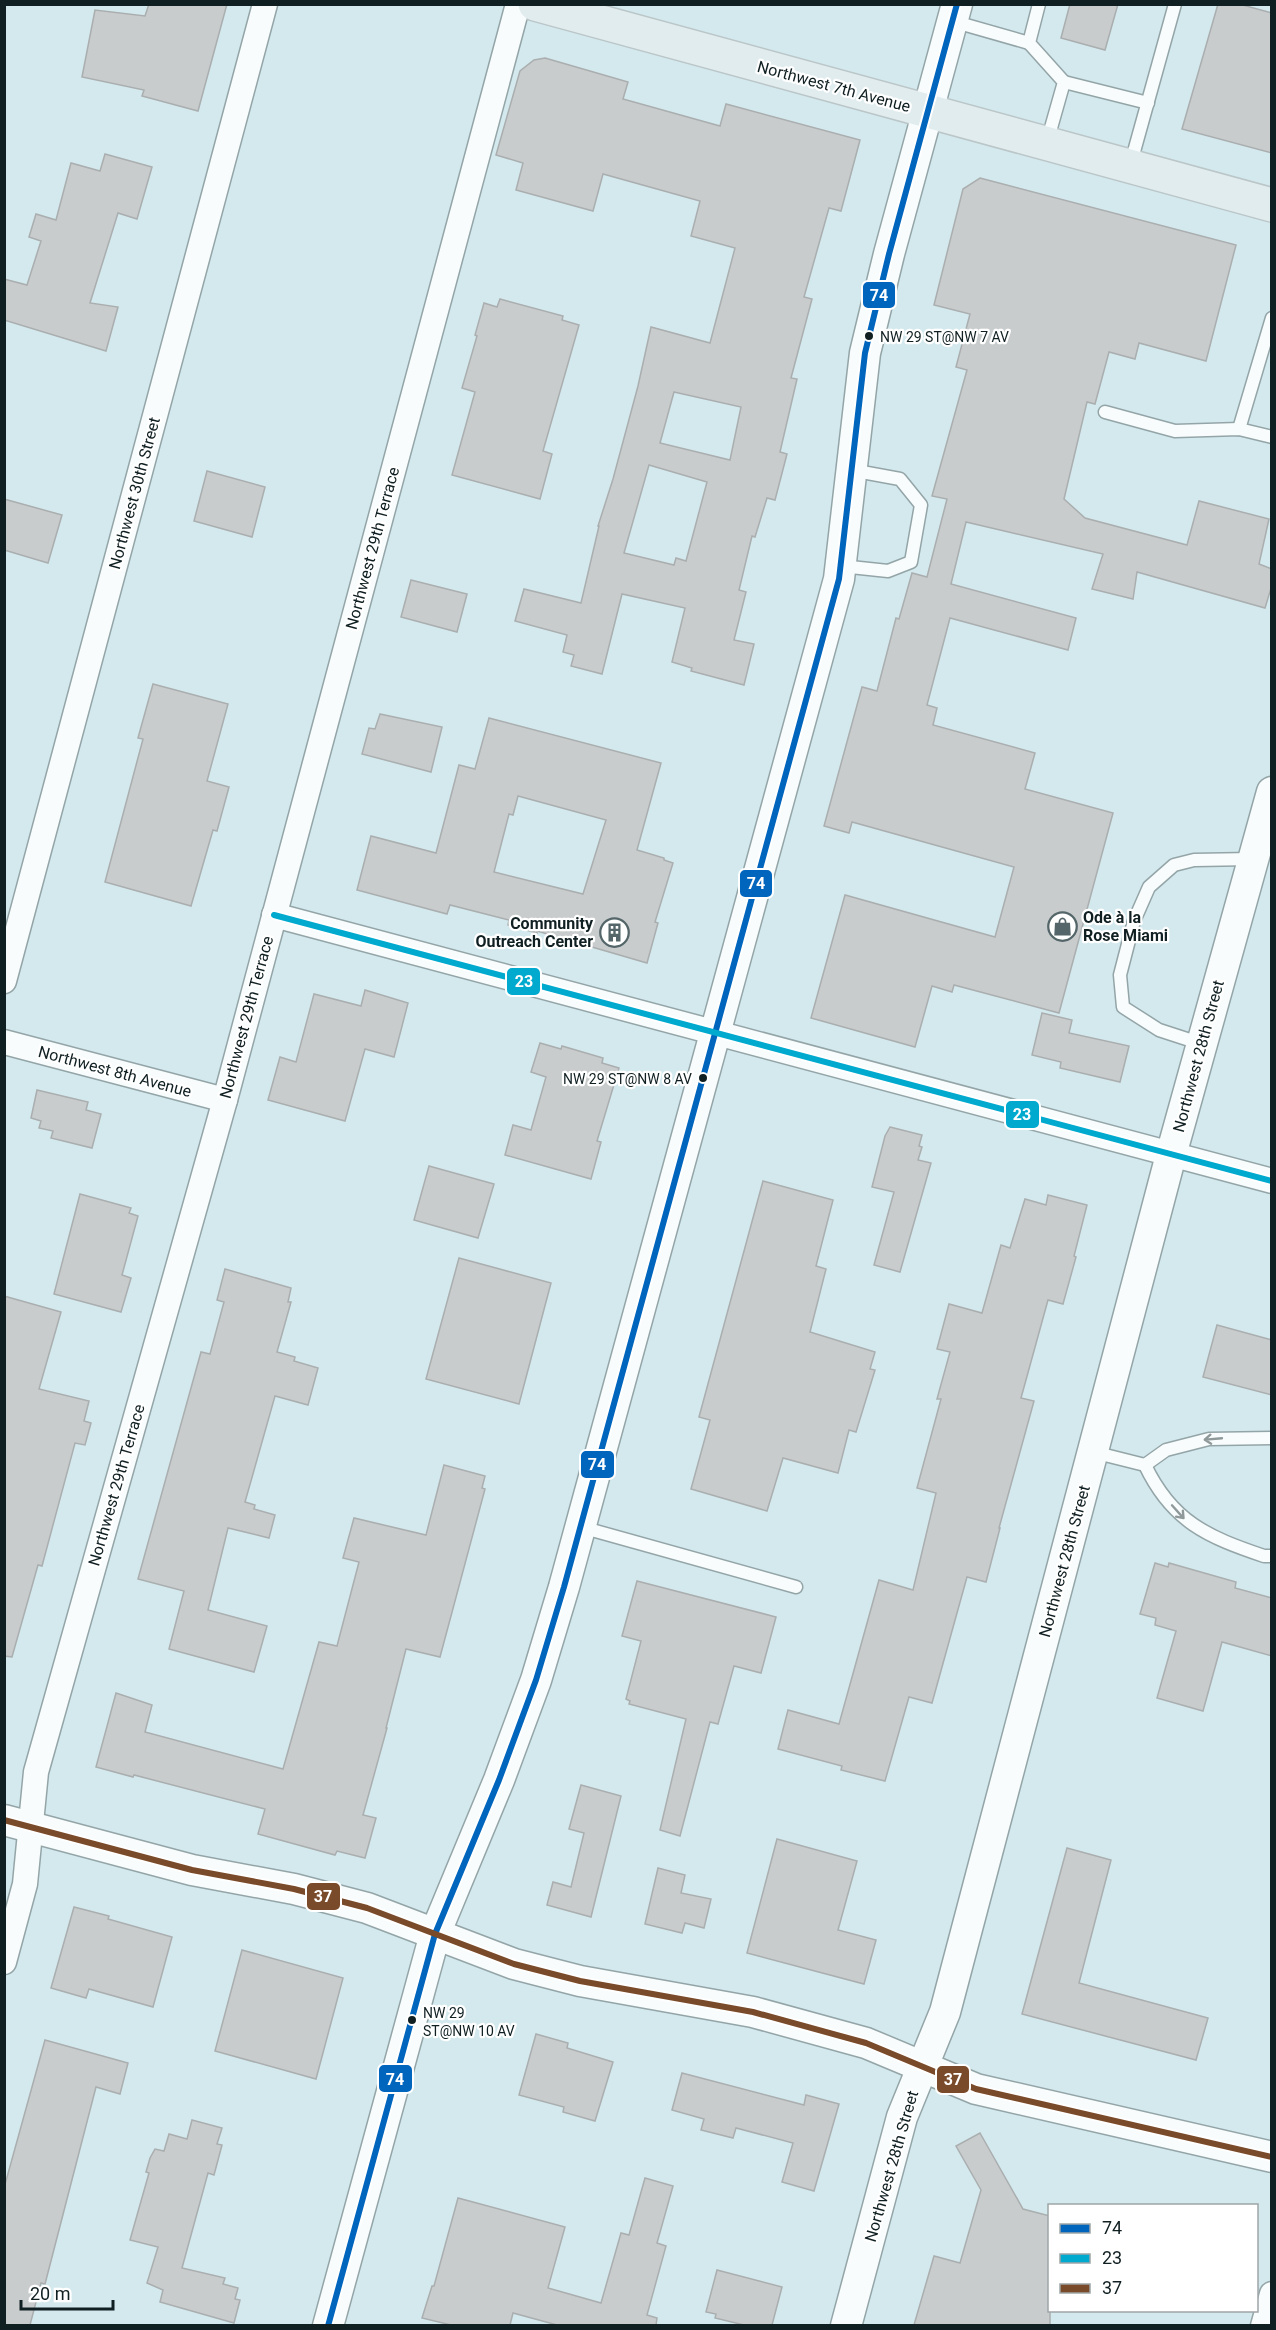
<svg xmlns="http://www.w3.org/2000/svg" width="1276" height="2330" font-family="Roboto,sans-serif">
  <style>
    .building { fill: #c9cccd; stroke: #aaaeaf; stroke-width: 1.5; fill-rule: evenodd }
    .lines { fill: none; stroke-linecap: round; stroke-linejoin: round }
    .service-casing { stroke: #94a5a8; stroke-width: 15 }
    .minor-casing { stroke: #94a5a8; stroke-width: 27 }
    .tertiary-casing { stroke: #94a5a8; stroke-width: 33 }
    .primary-casing { stroke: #bbc6c8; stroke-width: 36 }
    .service { stroke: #f8fcfc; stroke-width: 12 }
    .minor { stroke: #f8fcfc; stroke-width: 24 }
    .tertiary { stroke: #f8fcfc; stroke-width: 30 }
    .primary { stroke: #e1ecef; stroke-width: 33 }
    .bus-1-casing { stroke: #fff; stroke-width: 10 }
    .bus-2-casing { stroke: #fff; stroke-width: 10 }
    .bus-3-casing { stroke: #fff; stroke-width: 10 }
    .bus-1 { stroke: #0065bd; stroke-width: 6 }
    .bus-2 { stroke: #00a9ce; stroke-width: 6 }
    .bus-3 { stroke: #7a4b2a; stroke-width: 6 }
    .oneway { stroke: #90999a }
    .bus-dot { fill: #101f22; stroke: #fff; stroke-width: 2 }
    .labels { text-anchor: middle; stroke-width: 4.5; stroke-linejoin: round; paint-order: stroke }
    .bus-label { font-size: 14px; fill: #101f22; stroke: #fff; text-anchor: start }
    .street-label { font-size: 16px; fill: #101f22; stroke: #fff }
    .poi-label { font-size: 16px; font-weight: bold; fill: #101f22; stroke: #fff; text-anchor: start }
    .line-badge { stroke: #fff; stroke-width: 2 }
    .badge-label { font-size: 16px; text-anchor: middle; font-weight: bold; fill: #fff }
  </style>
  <rect width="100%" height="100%" fill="#d3e9ee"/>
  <g class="building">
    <path d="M 149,4 L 227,4 L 198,111 L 142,96 L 144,90 L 82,77 L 95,10 L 145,16 Z"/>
    <path d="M 1070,4 L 1118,4 L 1105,50 L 1061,38 Z"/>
    <path d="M 1218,4 L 1239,4 L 1272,13 L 1272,153 L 1182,129 Z"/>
    <path d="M 545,58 L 628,82 L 623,99 L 720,126 L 726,104 L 860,140 L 841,211 L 829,208 L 804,297 L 812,299 L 791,378 L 797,379 L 780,452 L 787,454 L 775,500 L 767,498 L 755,537 L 752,536 L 739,590 L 746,592 L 734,640 L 754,644 L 744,685 L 691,671 L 692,668 L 672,662 L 685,608 L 622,594 L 602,674 L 571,666 L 574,655 L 563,652 L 567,635 L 515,621 L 524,589 L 581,603 L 599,526 L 598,526 L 613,479 L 638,386 L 651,327 L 710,343 L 735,248 L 691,236 L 700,201 L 603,174 L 593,211 L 516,190 L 523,163 L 496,155 L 520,71 L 534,60 ZM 674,392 L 741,407 L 730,460 L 660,443 ZM 649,465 L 707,482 L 686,561 L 676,558 L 674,565 L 624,553 Z"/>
    <path d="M 105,154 L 152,167 L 137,219 L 118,213 L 90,303 L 118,307 L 106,351 L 4,320 L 4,279 L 27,285 L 41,241 L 29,237 L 36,214 L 56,220 L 71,163 L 100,171 Z"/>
    <path d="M 980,178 L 1236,245 L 1206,361 L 1139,343 L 1135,359 L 1109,352 L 1095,404 L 1087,402 L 1064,499 L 1085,518 L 1187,545 L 1199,501 L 1269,519 L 1259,564 L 1272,569 L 1272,585 L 1265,608 L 1137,572 L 1133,599 L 1092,589 L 1103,554 L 966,522 L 951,584 L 1076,618 L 1068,650 L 950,618 L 927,705 L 937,708 L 933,725 L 1035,753 L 1025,789 L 1113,813 L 1059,1013 L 954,985 L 952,992 L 932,986 L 915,1047 L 811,1018 L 845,895 L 995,937 L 1014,867 L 852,822 L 849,833 L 824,826 L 862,687 L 877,691 L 896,618 L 899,619 L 912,573 L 927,577 L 947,499 L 932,496 L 967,370 L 956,367 L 970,314 L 934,305 L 963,189 Z"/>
    <path d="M 500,299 L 563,316 L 562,320 L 579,325 L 543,451 L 552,454 L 540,499 L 452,475 L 475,392 L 462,388 L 477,336 L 475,335 L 484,303 L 497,307 Z"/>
    <path d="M 207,471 L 265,487 L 252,537 L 194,521 Z"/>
    <path d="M 4,499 L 62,515 L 48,563 L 4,550 Z"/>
    <path d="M 411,580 L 467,594 L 457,632 L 401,617 Z"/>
    <path d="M 153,684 L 228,704 L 207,781 L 229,787 L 217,831 L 213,830 L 191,906 L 105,882 L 143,739 L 138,738 Z"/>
    <path d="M 380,714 L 442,727 L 431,772 L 362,754 L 369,728 L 375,729 Z"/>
    <path d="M 489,718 L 661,763 L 637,850 L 664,858 L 664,860 L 673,863 L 655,922 L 658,923 L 647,963 L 537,931 L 537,933 L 508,925 L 509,920 L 450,905 L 447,914 L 357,890 L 371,836 L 436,853 L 459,765 L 475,769 ZM 518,796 L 606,820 L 583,894 L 494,872 L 509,814 L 513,815 Z"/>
    <path d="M 365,990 L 408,1003 L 394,1057 L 365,1049 L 345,1121 L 268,1100 L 280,1057 L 296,1062 L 314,994 L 361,1006 Z"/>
    <path d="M 1042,1013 L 1072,1020 L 1069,1033 L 1129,1046 L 1120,1082 L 1060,1068 L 1061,1062 L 1032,1055 Z"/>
    <path d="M 540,1043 L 561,1049 L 562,1046 L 603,1058 L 602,1063 L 619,1068 L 597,1141 L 601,1142 L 591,1179 L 505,1155 L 513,1125 L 531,1130 L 546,1077 L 531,1072 Z"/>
    <path d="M 37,1090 L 88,1102 L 86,1110 L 101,1114 L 92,1148 L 51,1138 L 53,1131 L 39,1128 L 41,1121 L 31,1118 Z"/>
    <path d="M 890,1127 L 922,1135 L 919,1146 L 922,1147 L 918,1160 L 931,1163 L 900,1272 L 874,1265 L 894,1192 L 872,1187 L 885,1136 Z"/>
    <path d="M 429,1166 L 494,1184 L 478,1238 L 414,1220 Z"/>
    <path d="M 763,1181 L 833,1200 L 816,1266 L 826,1269 L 810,1332 L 875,1352 L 870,1369 L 875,1370 L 856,1432 L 849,1430 L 838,1473 L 783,1458 L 767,1511 L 691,1489 L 710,1420 L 699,1417 Z"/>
    <path d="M 80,1194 L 131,1208 L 129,1213 L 138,1216 L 122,1275 L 131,1278 L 121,1312 L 54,1294 Z"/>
    <path d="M 1048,1195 L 1087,1205 L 1074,1256 L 1076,1257 L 1063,1304 L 1048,1300 L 1021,1398 L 1034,1401 L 999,1528 L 1000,1528 L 986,1582 L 967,1577 L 932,1703 L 909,1697 L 885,1781 L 841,1770 L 842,1766 L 778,1749 L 788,1710 L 839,1724 L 879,1580 L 913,1590 L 936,1493 L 917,1488 L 941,1399 L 937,1399 L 950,1352 L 937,1349 L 949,1304 L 982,1313 L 1001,1245 L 1010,1248 L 1025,1199 L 1046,1205 Z"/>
    <path d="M 459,1258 L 551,1283 L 519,1404 L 426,1379 Z"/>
    <path d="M 225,1269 L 291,1288 L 288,1302 L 291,1302 L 277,1352 L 295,1357 L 294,1361 L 318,1368 L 308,1405 L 275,1396 L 245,1502 L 255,1505 L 254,1509 L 275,1515 L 269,1538 L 228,1528 L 208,1610 L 267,1626 L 254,1672 L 169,1649 L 184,1591 L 138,1579 L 201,1352 L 210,1354 L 224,1302 L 217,1300 Z"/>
    <path d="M 4,1296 L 61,1312 L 39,1389 L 89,1401 L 84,1421 L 91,1423 L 85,1445 L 75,1443 L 42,1566 L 38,1565 L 12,1657 L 4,1656 Z"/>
    <path d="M 1217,1325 L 1272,1340 L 1272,1395 L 1203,1377 Z"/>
    <path d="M 444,1465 L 485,1476 L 482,1488 L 485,1489 L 440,1657 L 406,1649 L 386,1728 L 387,1728 L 363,1815 L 376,1818 L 365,1858 L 337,1851 L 335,1855 L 258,1834 L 265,1809 L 134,1775 L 133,1777 L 96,1767 L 116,1693 L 152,1705 L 145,1732 L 283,1769 L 319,1642 L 337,1646 L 359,1562 L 343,1558 L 354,1518 L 426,1535 Z"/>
    <path d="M 1155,1563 L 1168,1567 L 1169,1563 L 1236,1582 L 1235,1588 L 1272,1598 L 1272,1656 L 1222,1642 L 1203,1711 L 1157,1698 L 1176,1631 L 1155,1625 L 1156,1618 L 1140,1614 Z"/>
    <path d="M 637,1581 L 776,1617 L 761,1673 L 734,1666 L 718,1724 L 710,1722 L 680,1836 L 660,1830 L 686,1719 L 629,1704 L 630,1701 L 626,1699 L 641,1641 L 622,1636 Z"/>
    <path d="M 581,1785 L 621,1796 L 591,1917 L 547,1905 L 553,1882 L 571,1887 L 584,1833 L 569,1829 Z"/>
    <path d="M 777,1839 L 857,1861 L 838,1930 L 876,1940 L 864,1984 L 747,1953 Z"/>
    <path d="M 1067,1848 L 1111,1860 L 1079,1983 L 1208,2018 L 1196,2060 L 1022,2014 Z"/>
    <path d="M 658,1868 L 685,1875 L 681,1893 L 711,1899 L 704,1928 L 685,1923 L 682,1933 L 645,1924 Z"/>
    <path d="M 74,1907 L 109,1916 L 108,1919 L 172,1937 L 153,2007 L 89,1989 L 86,1998 L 51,1988 Z"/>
    <path d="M 242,1950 L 343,1978 L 316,2079 L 215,2051 Z"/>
    <path d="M 536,2034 L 568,2043 L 567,2048 L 613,2062 L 595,2121 L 563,2112 L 564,2107 L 519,2095 Z"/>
    <path d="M 45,2040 L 128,2063 L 120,2094 L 96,2087 L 45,2284 L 41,2283 L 30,2325 L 4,2325 L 4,2188 Z"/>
    <path d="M 682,2073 L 804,2105 L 806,2095 L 839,2104 L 814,2191 L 782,2182 L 793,2143 L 736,2128 L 733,2138 L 701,2130 L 704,2119 L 672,2110 Z"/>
    <path d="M 192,2120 L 222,2128 L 217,2144 L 222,2145 L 214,2175 L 208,2173 L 182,2268 L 225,2278 L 223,2284 L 238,2288 L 235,2299 L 240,2300 L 234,2323 L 160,2302 L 163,2290 L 147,2283 L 158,2247 L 130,2240 L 149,2173 L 146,2172 L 150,2158 L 155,2149 L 164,2151 L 169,2134 L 187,2139 Z"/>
    <path d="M 980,2133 L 1023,2209 L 1050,2216 L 1050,2325 L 914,2325 L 934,2256 L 960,2263 L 981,2190 L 956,2146 Z"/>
    <path d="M 645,2178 L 673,2186 L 657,2243 L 666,2246 L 647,2315 L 657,2318 L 656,2325 L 557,2325 L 513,2313 L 510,2325 L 451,2325 L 422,2318 L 432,2286 L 434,2286 L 458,2198 L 565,2227 L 548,2288 L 601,2303 L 621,2233 L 629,2235 Z"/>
    <path d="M 717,2270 L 782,2287 L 772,2325 L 744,2325 L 715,2318 L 716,2314 L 706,2312 Z"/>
  </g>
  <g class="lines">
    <defs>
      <g id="service">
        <path d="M 1039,4 L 1029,43 L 1064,82 L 1047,142"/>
        <path d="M 952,21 L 1029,43"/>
        <path d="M 1064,82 L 1148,103"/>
        <path d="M 1130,166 L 1175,4"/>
        <path d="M 1105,412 L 1175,431 L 1239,429 L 1272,437"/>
        <path d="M 1239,429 L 1272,318"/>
        <path d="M 841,566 L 888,571 L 911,562 L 921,505 L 900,479 L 851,470"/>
        <path d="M 1202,1044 L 1159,1030 L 1123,1007 L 1120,975 L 1134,921 L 1149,887 L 1174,865 L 1194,860 L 1252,859"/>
        <path d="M 1093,1452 L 1145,1465 L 1166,1450 L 1209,1439 L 1272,1438"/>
        <path d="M 1145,1465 C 1172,1522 1208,1537 1264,1556 L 1272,1556"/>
        <path d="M 581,1527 L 796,1587"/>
      </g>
      <g id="minor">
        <path d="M 274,915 L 1272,1181"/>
        <path d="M 4,981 L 265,4"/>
        <path d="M 4,1042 L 225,1100"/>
        <path d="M 4,1962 L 25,1884 L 36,1772 L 225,1100 L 518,4"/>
        <path d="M 1263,2326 L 1272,2294"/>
      </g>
      <g id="tertiary">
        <path d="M 4,1820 L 192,1870 L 294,1889 L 367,1908 L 514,1964 L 580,1981 L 753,2012 L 866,2043 L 976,2089 L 1272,2157"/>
        <path d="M 328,2326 L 435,1934 L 499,1780 L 536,1680 L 564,1587 L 839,579 L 865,353 L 889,254 L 957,4"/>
        <path d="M 846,2326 L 902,2117 L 945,2012 L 1171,1155 L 1272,792"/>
      </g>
      <path id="primary" d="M 535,4 L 1272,205"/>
    </defs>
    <use href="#service" class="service-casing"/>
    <use href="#minor" class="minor-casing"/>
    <use href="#tertiary" class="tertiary-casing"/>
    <use href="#primary" class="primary-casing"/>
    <use href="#service" class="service"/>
    <use href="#minor" class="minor"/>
    <use href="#tertiary" class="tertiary"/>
    <use href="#primary" class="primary"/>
    <defs>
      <path id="bus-1" d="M 328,2326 L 435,1934 L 499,1780 L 536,1680 L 564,1587 L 839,579 L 865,353 L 889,254 L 957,4"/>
      <path id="bus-2" d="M 274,915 L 1272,1181"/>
      <path id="bus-3" d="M 4,1820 L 192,1870 L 294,1889 L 367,1908 L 514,1964 L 580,1981 L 753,2012 L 866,2043 L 976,2089 L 1272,2157"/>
    </defs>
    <use href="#bus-1" class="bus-1-casing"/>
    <use href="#bus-2" class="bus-2-casing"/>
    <use href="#bus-3" class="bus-3-casing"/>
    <use href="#bus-1" class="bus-1"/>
    <use href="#bus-2" class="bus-2"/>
    <use href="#bus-3" class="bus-3"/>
  </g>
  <defs><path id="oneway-shaft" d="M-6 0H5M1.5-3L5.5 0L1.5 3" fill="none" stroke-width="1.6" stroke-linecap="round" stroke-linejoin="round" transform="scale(1.5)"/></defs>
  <g class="oneway">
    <use href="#oneway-shaft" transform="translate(1213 1439) rotate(175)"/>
    <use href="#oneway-shaft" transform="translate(1178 1512) rotate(48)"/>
  </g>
  <defs>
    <symbol id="shop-ring" viewBox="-11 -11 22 22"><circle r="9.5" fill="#fff" stroke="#546669" stroke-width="1.5"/><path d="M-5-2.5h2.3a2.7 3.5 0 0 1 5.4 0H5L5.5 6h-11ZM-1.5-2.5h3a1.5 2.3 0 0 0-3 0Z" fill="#546669"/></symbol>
    <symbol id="building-ring" viewBox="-11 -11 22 22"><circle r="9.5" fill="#fff" stroke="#546669" stroke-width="1.5"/><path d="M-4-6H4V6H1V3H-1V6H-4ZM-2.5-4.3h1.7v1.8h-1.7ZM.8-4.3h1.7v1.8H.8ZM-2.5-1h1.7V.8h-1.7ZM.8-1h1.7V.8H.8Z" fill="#546669"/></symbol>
  </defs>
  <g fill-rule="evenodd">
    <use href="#shop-ring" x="1046" y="910" width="33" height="33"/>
    <use href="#building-ring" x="598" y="916" width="33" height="33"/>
  </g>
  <g class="bus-dot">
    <circle cx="869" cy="336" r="5"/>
    <circle cx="703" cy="1078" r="5"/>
    <circle cx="412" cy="2020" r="5"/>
  </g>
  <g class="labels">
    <g class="bus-label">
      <text x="880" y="342">NW 29 ST@NW 7 AV</text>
      <text x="692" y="1084" text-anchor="end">NW 29 ST@NW 8 AV</text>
      <text x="423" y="2018">NW 29<tspan x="423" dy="18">ST@NW 10 AV</tspan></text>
    </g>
    <g class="street-label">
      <text transform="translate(834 86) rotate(15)" y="6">Northwest 7th Avenue</text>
      <text transform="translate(134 493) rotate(-75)" y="6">Northwest 30th Street</text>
      <text transform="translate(372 548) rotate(-75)" y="6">Northwest 29th Terrace</text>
      <text transform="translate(246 1017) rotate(-75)" y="6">Northwest 29th Terrace</text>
      <text transform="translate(1198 1056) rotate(-75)" y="6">Northwest 28th Street</text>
      <text transform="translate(115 1071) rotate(15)" y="6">Northwest 8th Avenue</text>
      <text transform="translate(116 1485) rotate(-74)" y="6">Northwest 29th Terrace</text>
      <text transform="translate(1064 1561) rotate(-75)" y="6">Northwest 28th Street</text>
      <text transform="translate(891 2166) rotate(-74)" y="6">Northwest 28th Street</text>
    </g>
    <g class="poi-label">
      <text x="1083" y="923">Ode à la<tspan x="1083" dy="18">Rose Miami</tspan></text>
      <text x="593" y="929" text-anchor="end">Community<tspan x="593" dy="18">Outreach Center</tspan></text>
    </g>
  </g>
  <g class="line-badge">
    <rect x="862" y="281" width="34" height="28" rx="6" fill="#0065bd"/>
    <rect x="739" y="869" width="34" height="29" rx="6" fill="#0065bd"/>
    <rect x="506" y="967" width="35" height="29" rx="6" fill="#00a9ce"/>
    <rect x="1005" y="1100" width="35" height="29" rx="6" fill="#00a9ce"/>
    <rect x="580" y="1450" width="35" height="29" rx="6" fill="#0065bd"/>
    <rect x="306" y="1882" width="35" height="29" rx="6" fill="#7a4b2a"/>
    <rect x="378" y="2064" width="35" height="29" rx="6" fill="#0065bd"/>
    <rect x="936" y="2065" width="34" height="29" rx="6" fill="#7a4b2a"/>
  </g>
  <g class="badge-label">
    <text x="879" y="301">74</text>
    <text x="756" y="889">74</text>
    <text x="524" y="987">23</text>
    <text x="1022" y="1120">23</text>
    <text x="597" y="1470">74</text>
    <text x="323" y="1902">37</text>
    <text x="395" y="2085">74</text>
    <text x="953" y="2085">37</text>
  </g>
  <rect width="1276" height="2330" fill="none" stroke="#101f22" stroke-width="12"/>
  <rect x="1048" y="2204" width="210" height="108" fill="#ffffff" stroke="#9fa5a7" stroke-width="1.5"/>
  <rect x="1060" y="2224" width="30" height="9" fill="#0065bd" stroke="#9fa5a7" stroke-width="1.5"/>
  <text x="1102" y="2234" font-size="18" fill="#101f22">74</text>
  <rect x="1060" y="2254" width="30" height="9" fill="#00a9ce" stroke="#9fa5a7" stroke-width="1.5"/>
  <text x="1102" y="2264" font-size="18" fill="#101f22">23</text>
  <rect x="1060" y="2284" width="30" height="9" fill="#7a4b2a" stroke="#9fa5a7" stroke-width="1.5"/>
  <text x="1102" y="2294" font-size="18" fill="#101f22">37</text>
  <path d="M21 2300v9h92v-9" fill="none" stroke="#101f22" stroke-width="3"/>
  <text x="30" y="2300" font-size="18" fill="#101f22" stroke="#ffffff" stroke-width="4.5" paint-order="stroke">20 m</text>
</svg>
